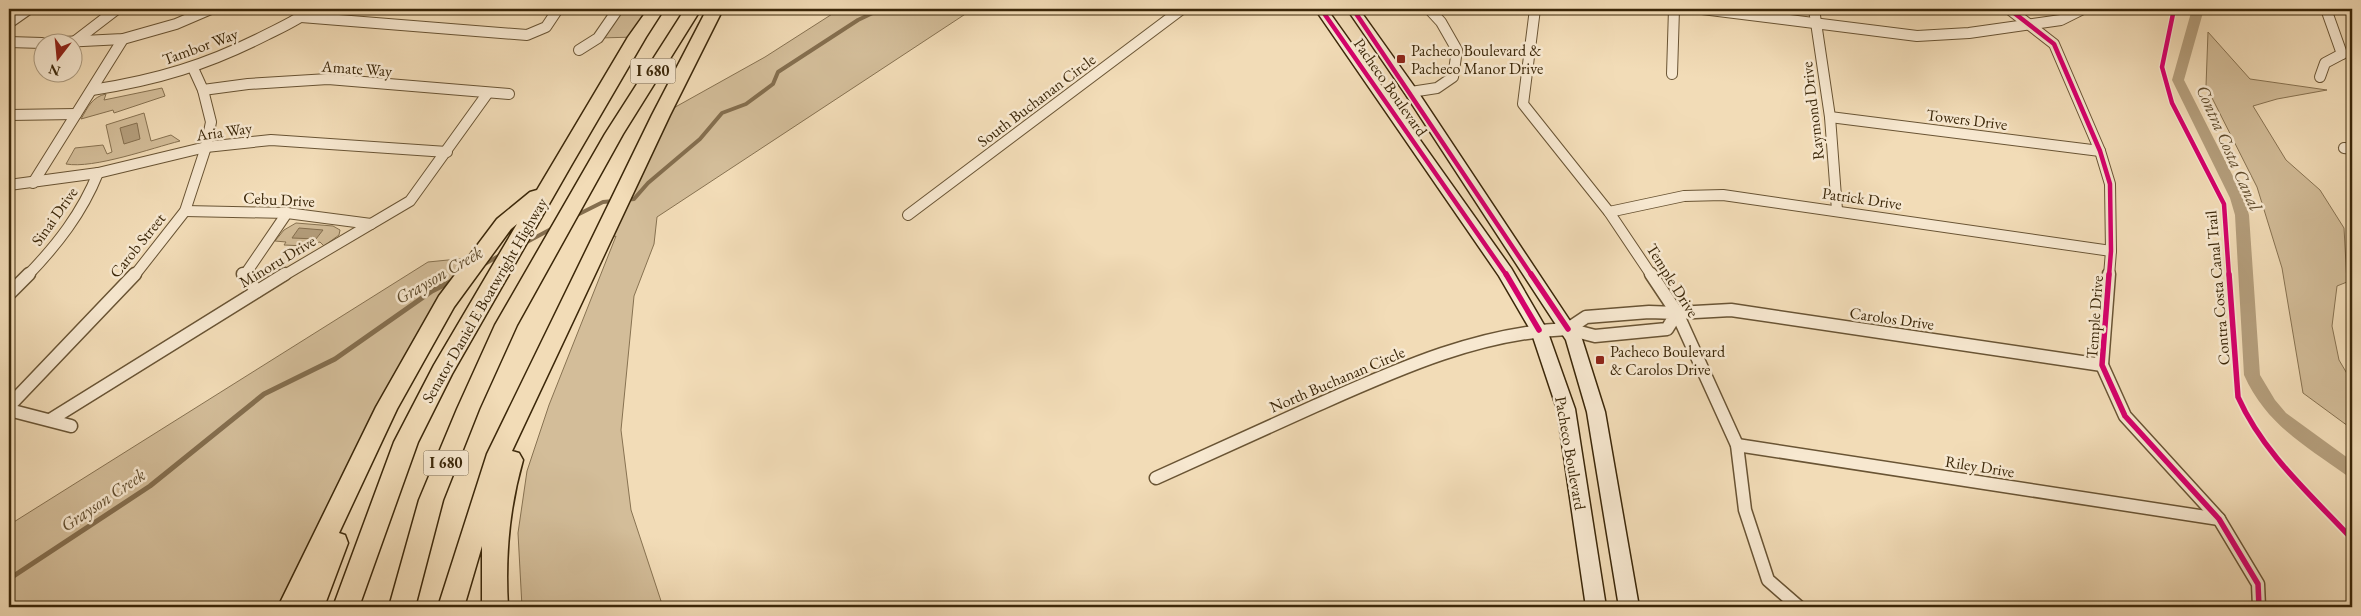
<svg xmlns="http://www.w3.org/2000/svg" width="2361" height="616" font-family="'EB Garamond',serif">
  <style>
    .green { fill: #d3bd99; stroke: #877251 }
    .water { fill: #b49e7c; stroke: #846e4e }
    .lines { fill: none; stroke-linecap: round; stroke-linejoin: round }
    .stream-far1 { stroke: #846e4e; stroke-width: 4 }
    .stream { stroke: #846e4e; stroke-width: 5 }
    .canal { fill: #b49e7c; fill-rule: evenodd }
    .minor-far1-casing { stroke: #695434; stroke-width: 12 }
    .minor-casing { stroke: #695434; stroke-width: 15 }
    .secondary-casing { stroke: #3b2709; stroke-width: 3 }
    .motorway-casing { stroke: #3b2709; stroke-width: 3 }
    .minor-far1 { stroke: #f7e8d0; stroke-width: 10 }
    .minor { stroke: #f7e8d0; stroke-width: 12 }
    .secondary { fill: #f7e8d0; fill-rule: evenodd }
    .motorway { fill: #f2dcb7; fill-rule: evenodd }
    .cycleway-far1-casing { stroke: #f7e8d0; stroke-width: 7 }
    .cycleway-casing { stroke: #f7e8d0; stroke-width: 9 }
    .cycleway-far1 { stroke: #d6006c; stroke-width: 4.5 }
    .cycleway { stroke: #d6006c; stroke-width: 5.5 }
    .poi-dot { fill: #8f2418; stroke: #f7e8d0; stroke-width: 2 }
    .labels { text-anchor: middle; stroke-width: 5; stroke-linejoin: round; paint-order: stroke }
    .shield { fill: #f7e8d0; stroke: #736145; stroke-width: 1 }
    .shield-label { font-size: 15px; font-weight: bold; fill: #3b2709 }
    .street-label { font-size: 16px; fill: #3b2709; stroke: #f7e8d0 }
    .poi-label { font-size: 16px; fill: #3b2709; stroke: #f7e8d0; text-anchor: start }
    .water-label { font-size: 18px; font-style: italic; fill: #5f4b2c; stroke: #f7e8d0 }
  </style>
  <rect width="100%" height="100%" fill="#f2dcb7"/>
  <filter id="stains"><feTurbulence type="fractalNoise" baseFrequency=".004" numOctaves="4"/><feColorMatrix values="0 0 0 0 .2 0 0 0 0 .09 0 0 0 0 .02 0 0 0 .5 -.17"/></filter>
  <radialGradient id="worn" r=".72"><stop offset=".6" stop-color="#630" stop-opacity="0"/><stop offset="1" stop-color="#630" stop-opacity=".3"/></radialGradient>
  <g class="green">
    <path d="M 618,9 L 656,9 L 637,37 L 598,38 Z"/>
    <path d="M 840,9 L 973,9 L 657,217 L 654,244 L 634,296 L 621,430 L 631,510 L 663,607 L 522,607 L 518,533 L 527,471 L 549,405 L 616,236 L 601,243 L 661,115 L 765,57 Z"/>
    <path d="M 2208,32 L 2250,79 L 2327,90 L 2277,99 L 2253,106 L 2286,160 L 2320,190 L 2344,228 L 2347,282 L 2337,286 L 2332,326 L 2339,360 L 2352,382 L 2352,429 L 2303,393 L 2282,268 L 2257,187 L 2206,86 Z"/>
    <path d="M 162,88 L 165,96 L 114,113 L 113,110 L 81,119 C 88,107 92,97 106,94 L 104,100 Z"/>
    <path d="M 144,113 L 151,141 L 171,135 L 180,141 C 152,148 94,169 66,164 L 75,148 L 103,145 L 107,154 L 112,152 L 106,125 Z"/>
    <path d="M 296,223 L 333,226 L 340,230 L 339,235 L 324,246 L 320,242 L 306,246 L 284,245 L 286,242 L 275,241 L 284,230 Z"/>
    <path d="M 478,257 L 387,407 L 291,607 L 9,607 L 9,525 L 428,262 Z"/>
  </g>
  <g class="water">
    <path d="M 137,123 L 140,139 L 124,144 L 120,128 Z"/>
    <path d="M 299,228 L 323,230 L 316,239 L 292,238 Z"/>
  </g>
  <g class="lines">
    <g class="stream-far1">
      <path d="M 625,200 L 634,199 L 648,183 L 700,139 L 722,113 L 746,104 L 773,84 L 778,72 L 858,20 L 881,9"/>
      <path d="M 573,217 L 603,202 L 614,201"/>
      <path d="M 525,243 L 553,228"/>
      <path d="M 483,265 L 502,254"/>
    </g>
    <path class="stream" d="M 9,579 L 150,486 L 264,394 L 335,359 L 432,291 L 454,280"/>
    <path class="canal" d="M 2192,9 L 2204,9 L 2184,80 L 2244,198 L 2249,215 L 2260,375 L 2275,400 L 2286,413 L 2352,461 L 2352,477 L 2346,475 C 2304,445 2266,424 2244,375 L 2235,215 L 2230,198 L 2172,80 Z"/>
    <defs>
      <g id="minor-far1">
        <path d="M 1535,9 L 1523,104 L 1609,212 L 1652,276"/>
        <path d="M 1702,9 L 1917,36 L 1969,33 L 2061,20 L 2083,9"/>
        <path d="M 1814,9 L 1830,117 L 1837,210"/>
        <path d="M 2009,9 L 2054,44 L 2100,151 L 2110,184 L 2111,251 L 2109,276"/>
        <path d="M 2326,9 L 2342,54"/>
        <path d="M 301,17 L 527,35 L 546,27 L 558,9"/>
        <path d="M 9,23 L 29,9"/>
        <path d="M 9,42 L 42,43"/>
        <path d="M 63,42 L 123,39 L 176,24 L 211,9"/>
        <path d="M 74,42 L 117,9"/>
        <path d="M 579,50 L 598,38 L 618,9"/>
        <path d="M 1672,74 L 1674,9"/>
        <path d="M 2320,77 L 2325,63 L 2342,54"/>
        <path d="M 92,90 C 157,80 207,65 266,35 C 282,27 298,20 312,9"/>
        <path d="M 203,90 L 248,84 L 328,79 L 509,94"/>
        <path d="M 1411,92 L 1437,88 L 1453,77 L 1457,50 L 1441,22 L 1429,9"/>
        <path d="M 9,115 L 76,114"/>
        <path d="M 1830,117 L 2100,151"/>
        <path d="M 2344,148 L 2352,149"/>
        <path d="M 33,183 L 123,39"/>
        <path d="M 9,185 L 98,173 L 206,147 L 271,140 L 447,152"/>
        <path d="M 185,211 L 287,213 L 371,224"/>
        <path d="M 1609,212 L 1684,196 L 1723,195 L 2111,251"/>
        <path d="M 908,215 L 1182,9"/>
        <path d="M 27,276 C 57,245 82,213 98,173"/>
        <path d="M 134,276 L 185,211 L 206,147 L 211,122 L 203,90 L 193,68"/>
        <path d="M 244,276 L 287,213"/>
        <path d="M 283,276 L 410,201 L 487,94"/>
      </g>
      <g id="minor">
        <path d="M 243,274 L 257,291"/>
        <path d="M 1651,274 L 1677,313 L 1737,445 L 1745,510 L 1768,580 L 1799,607"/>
        <path d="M 2109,274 L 2102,365 L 2125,416 L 2219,519 L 2258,584 L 2259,607"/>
        <path d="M 9,294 L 29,274"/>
        <path d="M 1649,312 L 1677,313 L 1667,329 L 1595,336 L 1568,329 L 1586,317 Z"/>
        <path d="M 1677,313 L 1731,310 L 2102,365"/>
        <path d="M 9,406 L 135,274"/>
        <path d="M 9,410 L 71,426"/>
        <path d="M 50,420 L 285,274"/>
        <path d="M 1737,445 L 2219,519"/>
        <path d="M 1156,478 C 1209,454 1262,430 1315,406 C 1396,370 1479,332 1568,329"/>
      </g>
      <g id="secondary">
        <path d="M 1315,9 L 1327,9 L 1511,268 L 1547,330 L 1575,409 L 1606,607 L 1586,607 L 1557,409 L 1531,331 L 1499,276 Z"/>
        <path d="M 1347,9 L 1359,9 L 1416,89 L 1582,339 L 1605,412 L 1639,607 L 1619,607 L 1587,412 L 1566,340 L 1406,95 Z"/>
      </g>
      <g id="motorway">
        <path d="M 648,9 L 664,9 L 646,37 L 572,164 L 452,374 L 418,442 L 359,607 L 333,607 L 394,442 L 434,365 L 517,224 L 511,229 L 454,307 L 397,409 L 339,533 L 345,535 L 348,543 L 324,607 L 278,607 L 376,407 L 439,296 L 497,219 L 530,192 L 537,190 L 628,37 Z"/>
        <path d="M 685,9 L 701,9 L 623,134 L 517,325 L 479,409 L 443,500 L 415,607 L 389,607 L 419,500 L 457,409 L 495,325 L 605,134 Z"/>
        <path d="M 707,9 L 723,9 L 670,115 L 512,451 L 519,453 L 523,460 C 509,509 505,557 508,607 L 482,607 L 482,546 L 464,607 L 438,607 L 487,454 L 652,115 Z"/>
      </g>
    </defs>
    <use href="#minor-far1" class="minor-far1-casing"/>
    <use href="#minor" class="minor-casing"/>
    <use href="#secondary" class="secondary-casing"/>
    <use href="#motorway" class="motorway-casing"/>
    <use href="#minor-far1" class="minor-far1"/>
    <use href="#minor" class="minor"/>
    <use href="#secondary" class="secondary"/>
    <use href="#motorway" class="motorway"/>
    <defs>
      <g id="cycleway-far1">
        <path d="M 1321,9 L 1507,276"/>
        <path d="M 1353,9 L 1532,276"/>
        <path d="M 2009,9 L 2054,44 L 2100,151 L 2110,184 L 2111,251 L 2109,276"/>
        <path d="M 2174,9 L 2162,67 L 2172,103 L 2224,204 L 2229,276"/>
      </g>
      <g id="cycleway">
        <path d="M 1506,274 L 1539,330"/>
        <path d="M 1531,274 L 1568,329"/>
        <path d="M 2109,274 L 2102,365 L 2125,416 L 2219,519 L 2258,584 L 2259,607"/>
        <path d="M 2229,274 L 2238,397 C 2263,453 2310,494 2352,539"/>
      </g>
    </defs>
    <use href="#cycleway-far1" class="cycleway-far1-casing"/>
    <use href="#cycleway" class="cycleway-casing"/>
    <use href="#cycleway-far1" class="cycleway-far1"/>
    <use href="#cycleway" class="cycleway"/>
  </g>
  <g class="poi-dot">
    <rect x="1396" y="54" width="10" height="10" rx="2.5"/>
    <rect x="1595" y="355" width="10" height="10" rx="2.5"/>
  </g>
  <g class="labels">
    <g class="shield">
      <rect x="630.5" y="58.5" width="45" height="25" rx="4"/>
      <rect x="423.5" y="450.5" width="45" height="25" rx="4"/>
    </g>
    <g class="shield-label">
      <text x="653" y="76">I 680</text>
      <text x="446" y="468">I 680</text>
    </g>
    <g class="street-label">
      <text transform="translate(200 46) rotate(-20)" y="6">Tambor Way</text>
      <text transform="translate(357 68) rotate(4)" y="6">Amate Way</text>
      <text transform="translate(1391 87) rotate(55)" y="6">Pacheco Boulevard</text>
      <text transform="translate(1036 100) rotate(-37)" y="6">South Buchanan Circle</text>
      <text transform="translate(1812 111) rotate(-97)" y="6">Raymond Drive</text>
      <text transform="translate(1967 119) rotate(7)" y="6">Towers Drive</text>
      <text transform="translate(224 131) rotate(-8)" y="6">Aria Way</text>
      <text transform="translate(1862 198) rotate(8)" y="6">Patrick Drive</text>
      <text transform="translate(279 199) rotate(3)" y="6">Cebu Drive</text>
      <text transform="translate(54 216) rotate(-55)" y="6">Sinai Drive</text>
      <text transform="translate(137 245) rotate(-51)" y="6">Carob Street</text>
      <text transform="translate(277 261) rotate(-31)" y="6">Minoru Drive</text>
      <text transform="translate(1673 280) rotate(58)" y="6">Temple Drive</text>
      <text transform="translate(2217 288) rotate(-95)" y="6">Contra Costa Canal Trail</text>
      <text transform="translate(484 300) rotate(-60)" y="6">Senator Daniel E Boatwright Highway</text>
      <text transform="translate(2094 317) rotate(-86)" y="6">Temple Drive</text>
      <text transform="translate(1892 318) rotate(8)" y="6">Carolos Drive</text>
      <text transform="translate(1337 379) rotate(-23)" y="6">North Buchanan Circle</text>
      <text transform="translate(1571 453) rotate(80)" y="6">Pacheco Boulevard</text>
      <text transform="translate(1980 466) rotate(9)" y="6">Riley Drive</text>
    </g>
    <g class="poi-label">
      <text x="1411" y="56">Pacheco Boulevard &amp;<tspan x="1411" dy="18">Pacheco Manor Drive</tspan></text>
      <text x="1610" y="357">Pacheco Boulevard<tspan x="1610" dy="18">&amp; Carolos Drive</tspan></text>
    </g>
    <g class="water-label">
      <text transform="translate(2229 148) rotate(66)" y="6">Contra Costa Canal</text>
      <text transform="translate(439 275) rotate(-30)" y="6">Grayson Creek</text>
      <text transform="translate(103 500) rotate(-34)" y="6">Grayson Creek</text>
    </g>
  </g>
  <rect width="2361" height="616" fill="none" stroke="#f2dcb7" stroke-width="30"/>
  <rect x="10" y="10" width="2341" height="596" fill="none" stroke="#3b2709" stroke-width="2.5"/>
  <rect x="15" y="15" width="2331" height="586" fill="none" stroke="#3b2709"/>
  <g transform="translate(58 58) rotate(196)"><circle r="24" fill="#f7e8d0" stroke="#ac9b80"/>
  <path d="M0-4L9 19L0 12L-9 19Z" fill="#8f2418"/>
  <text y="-8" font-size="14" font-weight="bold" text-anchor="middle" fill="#3b2709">N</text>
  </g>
  <rect width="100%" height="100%" filter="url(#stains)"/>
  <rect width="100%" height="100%" fill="url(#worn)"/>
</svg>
